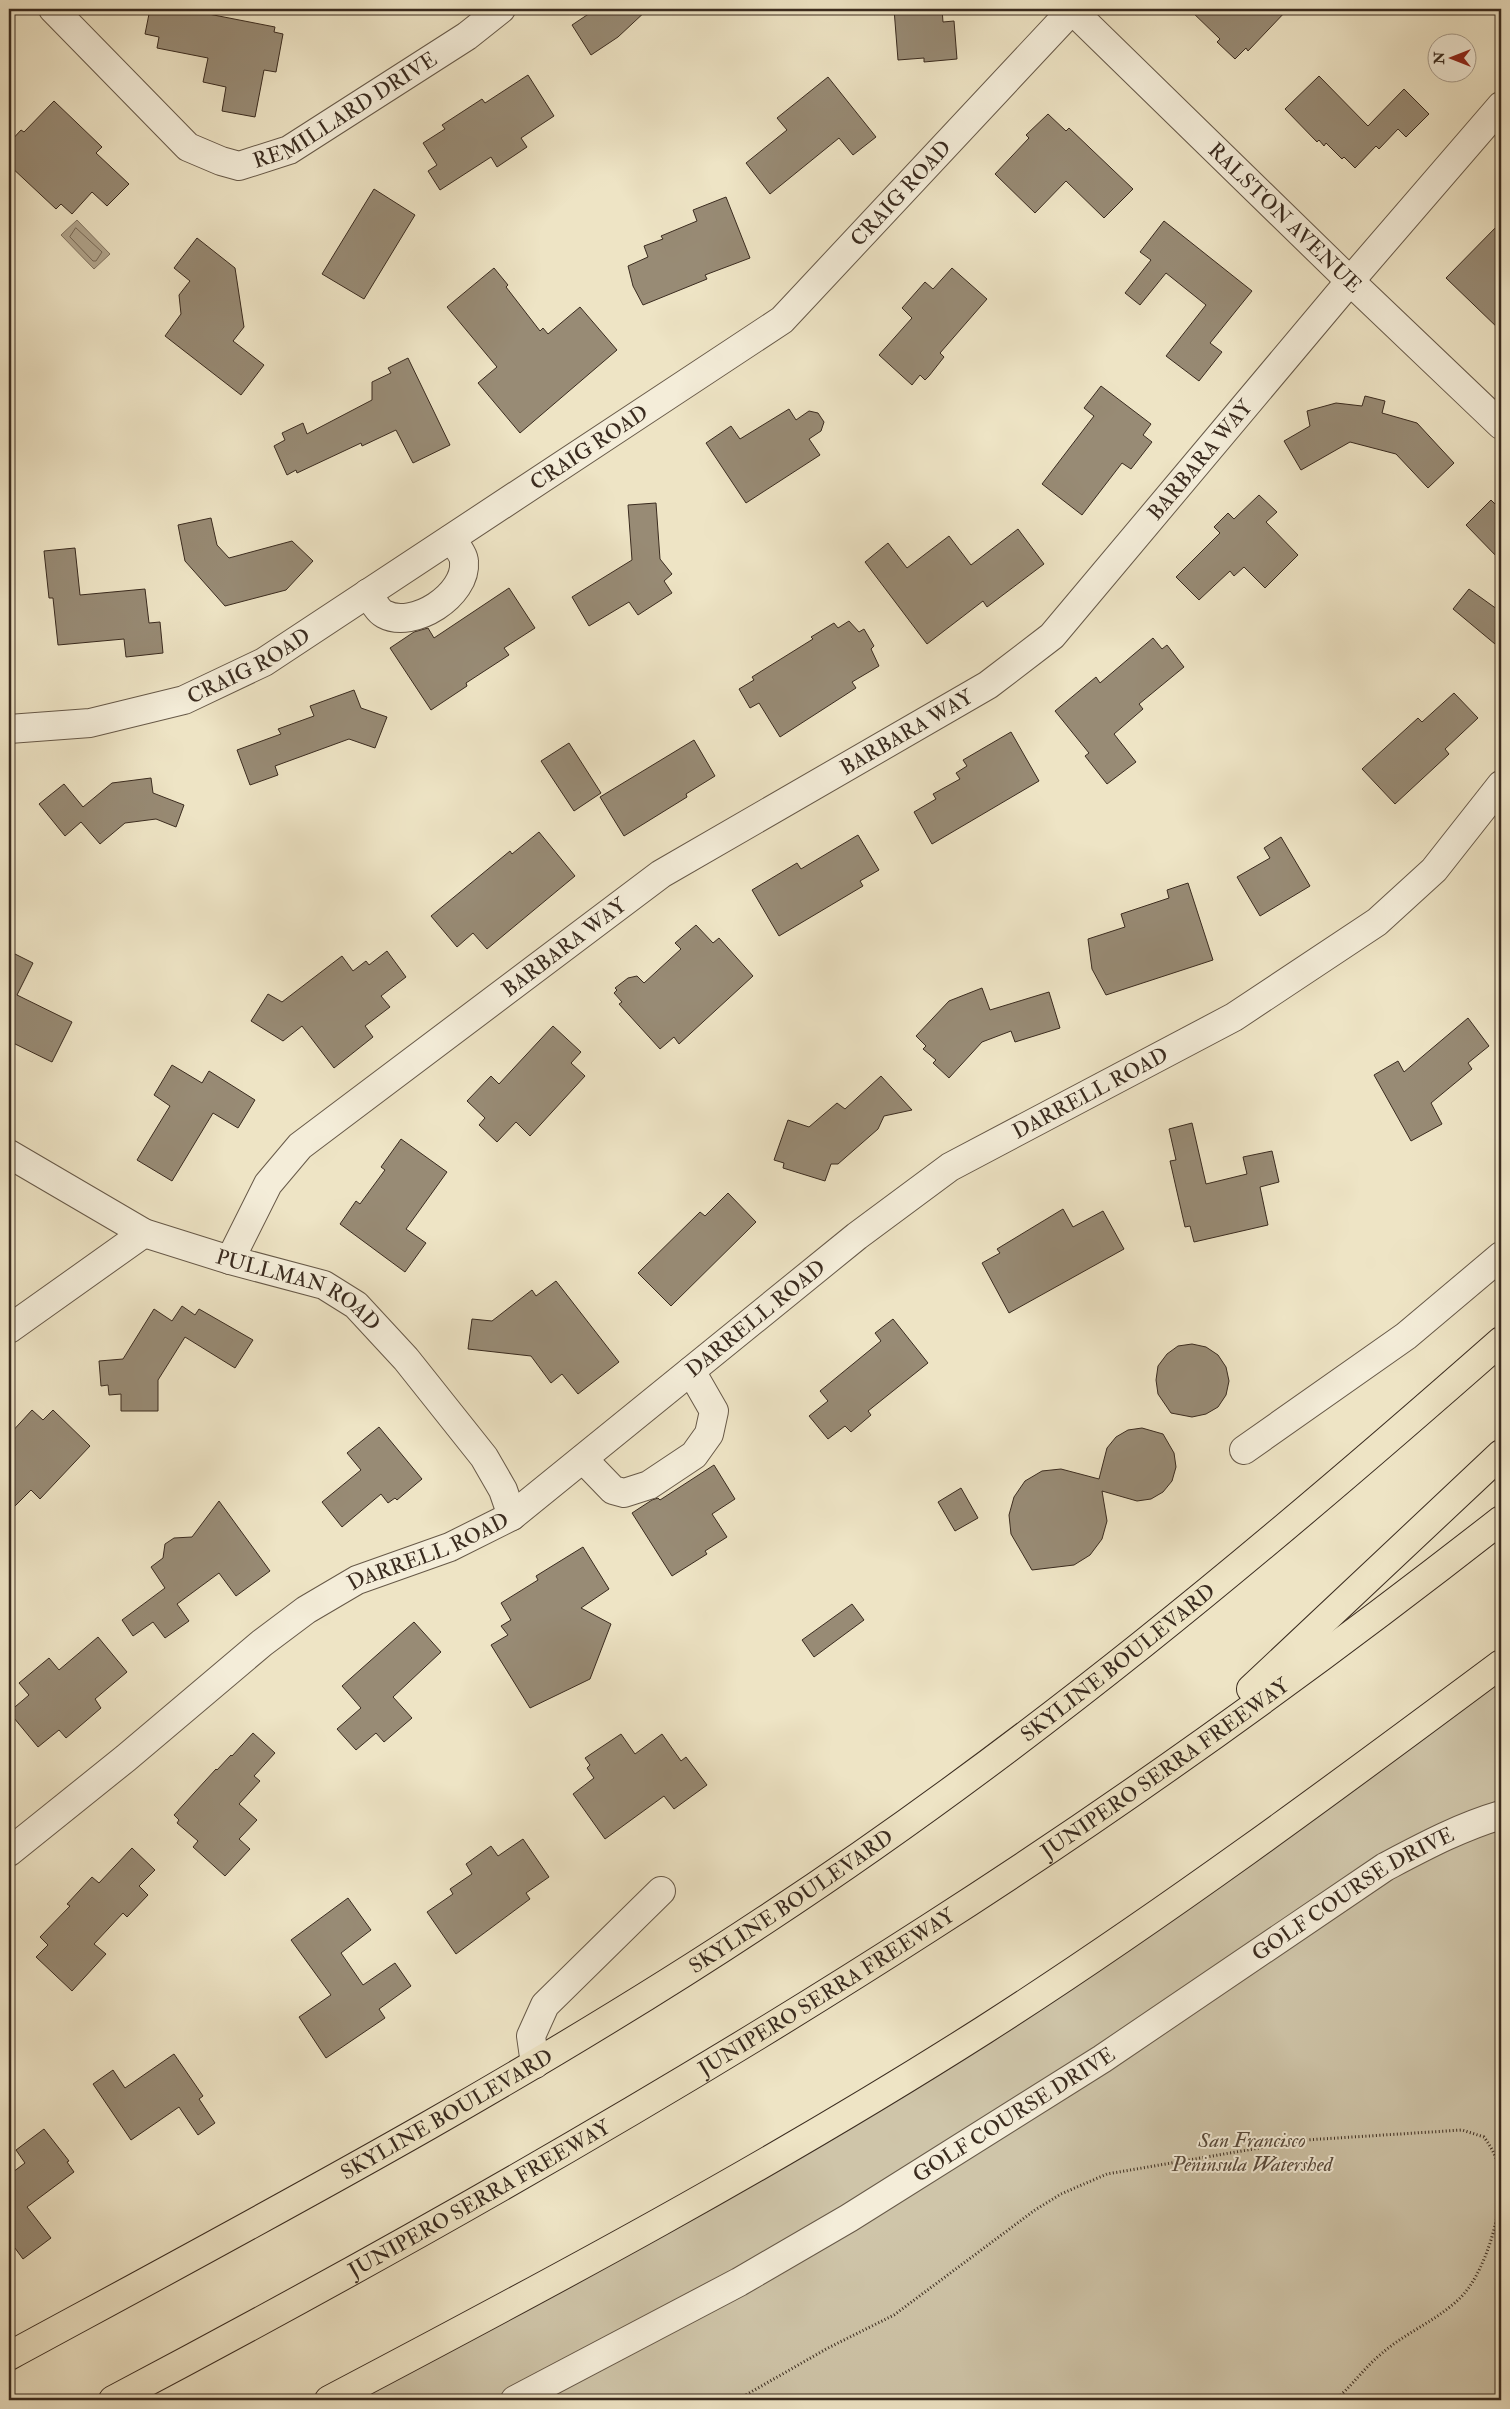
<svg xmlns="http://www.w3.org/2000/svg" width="1510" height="2409" font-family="'IM FELL Double Pica',serif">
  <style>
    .green { fill: #cfc5a9; stroke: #847864 }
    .water { fill: #b1a58d; stroke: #817461 }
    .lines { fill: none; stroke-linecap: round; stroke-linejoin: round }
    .shore { stroke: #766856; stroke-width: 1 }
    .building { fill: #988b75; stroke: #3a2b1f }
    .minor-casing { stroke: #675948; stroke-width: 30 }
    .major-casing { stroke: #3a2b1f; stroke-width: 30 }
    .highway-casing { stroke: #3a2b1f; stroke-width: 30 }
    .path { stroke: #3a2b1f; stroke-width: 3; stroke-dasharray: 1 2.5; stroke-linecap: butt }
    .minor { stroke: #f4edd9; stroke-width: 28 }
    .major { stroke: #eee4c5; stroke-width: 28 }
    .highway { stroke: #eee4c5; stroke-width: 28 }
    .labels { text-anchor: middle; stroke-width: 4; stroke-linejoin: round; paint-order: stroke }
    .street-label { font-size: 21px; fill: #3a2b1f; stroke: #f4edd9 }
    .park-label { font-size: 21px; font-style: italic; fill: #584a3b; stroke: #f4edd9 }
  </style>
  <rect width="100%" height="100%" fill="#eee4c5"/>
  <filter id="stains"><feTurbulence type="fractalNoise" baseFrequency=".004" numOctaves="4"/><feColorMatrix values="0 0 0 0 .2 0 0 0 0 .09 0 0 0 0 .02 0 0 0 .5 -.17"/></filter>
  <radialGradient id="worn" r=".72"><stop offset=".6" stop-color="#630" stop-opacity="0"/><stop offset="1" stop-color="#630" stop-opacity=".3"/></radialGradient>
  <path class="green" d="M 1501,1664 L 1501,2400 L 329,2400 L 838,2121 Z"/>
  <path class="water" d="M 77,220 L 110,254 L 94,269 L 61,235 Z"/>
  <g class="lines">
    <path class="shore" d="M 76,228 L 102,252 L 96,261 L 93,261 L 70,237 Z"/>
  </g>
  <g class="building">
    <path d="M 150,9 L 183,9 L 275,27 L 274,32 L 283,34 L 276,72 L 264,70 L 255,117 L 222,111 L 226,87 L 203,82 L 208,58 L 157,48 L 159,37 L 145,34 Z"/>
    <path d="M 596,9 L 648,9 L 618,37 L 591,55 L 572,25 Z"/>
    <path d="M 894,9 L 942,9 L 943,22 L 954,21 L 957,59 L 924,62 L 924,58 L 898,60 Z"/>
    <path d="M 1189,9 L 1288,9 L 1248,51 L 1246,48 L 1235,59 L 1217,42 L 1220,39 Z"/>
    <path d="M 528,75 L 554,116 L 521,138 L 527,147 L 497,167 L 491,157 L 440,190 L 428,171 L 437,165 L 423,143 L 445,129 L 442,125 L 482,99 L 485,103 Z"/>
    <path d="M 1319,76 L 1368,126 L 1404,89 L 1429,114 L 1406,137 L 1398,129 L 1379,149 L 1376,146 L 1355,168 L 1344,157 L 1342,159 L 1326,143 L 1324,146 L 1319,140 L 1317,142 L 1285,109 Z"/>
    <path d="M 828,77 L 876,137 L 853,155 L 839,138 L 770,194 L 746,163 L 787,130 L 777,118 Z"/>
    <path d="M 54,101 L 102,147 L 96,153 L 129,184 L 107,206 L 92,192 L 72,214 L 61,204 L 56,209 L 9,165 L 9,143 L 21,130 L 24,132 Z"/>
    <path d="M 1048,114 L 1066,131 L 1069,128 L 1133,189 L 1104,218 L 1066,181 L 1035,213 L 995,174 L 1029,138 L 1026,135 Z"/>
    <path d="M 374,189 L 415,215 L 364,299 L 322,274 Z"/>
    <path d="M 726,197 L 750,258 L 705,275 L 707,279 L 643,305 L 633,286 L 628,266 L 648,257 L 644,246 L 663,239 L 661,236 L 697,221 L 693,210 Z"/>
    <path d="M 1164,221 L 1252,291 L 1210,343 L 1222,352 L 1199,381 L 1166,356 L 1206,305 L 1166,273 L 1140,305 L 1125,293 L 1151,260 L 1140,252 Z"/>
    <path d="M 1501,222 L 1501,331 L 1446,278 Z"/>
    <path d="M 197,238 L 235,268 L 244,327 L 233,341 L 264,365 L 241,395 L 165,336 L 181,314 L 179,295 L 190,281 L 174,268 Z"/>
    <path d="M 494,268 L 508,285 L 506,287 L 540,331 L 543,328 L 548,334 L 580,307 L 617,350 L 520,433 L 478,383 L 497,367 L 447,307 Z"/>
    <path d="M 952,268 L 987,299 L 940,353 L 944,357 L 929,376 L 925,380 L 920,375 L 912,385 L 879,355 L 912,318 L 902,308 L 925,282 L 933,289 Z"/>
    <path d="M 408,358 L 450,445 L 413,463 L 396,430 L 362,446 L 361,443 L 297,473 L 296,470 L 287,475 L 274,446 L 285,440 L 282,433 L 303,423 L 307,434 L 372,400 L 372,382 L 391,373 L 388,368 Z"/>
    <path d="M 1101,386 L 1151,424 L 1143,435 L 1152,442 L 1131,469 L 1122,463 L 1082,515 L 1042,484 L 1094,416 L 1084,408 Z"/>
    <path d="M 1365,396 L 1385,401 L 1382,413 L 1417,423 L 1454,463 L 1428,488 L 1396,454 L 1350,442 L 1301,470 L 1284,441 L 1310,426 L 1307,411 L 1336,403 L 1362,406 Z"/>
    <path d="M 789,409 L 796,420 L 809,411 L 818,413 L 824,422 L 821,431 L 809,439 L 820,455 L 746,503 L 706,443 L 731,426 L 740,439 Z"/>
    <path d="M 1259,495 L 1277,512 L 1266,522 L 1298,555 L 1265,588 L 1244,567 L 1234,576 L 1230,571 L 1199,600 L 1176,577 L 1220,533 L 1214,527 L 1228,513 L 1234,519 Z"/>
    <path d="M 1491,500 L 1501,510 L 1501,561 L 1466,525 Z"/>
    <path d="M 656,503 L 660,559 L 672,574 L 664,581 L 672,593 L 638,615 L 629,602 L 589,626 L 572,597 L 632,560 L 628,505 Z"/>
    <path d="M 211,518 L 217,545 L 229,558 L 292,541 L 313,561 L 286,590 L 225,606 L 185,561 L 178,525 Z"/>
    <path d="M 1018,529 L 1044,564 L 987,607 L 983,601 L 927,644 L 865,562 L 888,543 L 907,568 L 949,536 L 971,565 Z"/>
    <path d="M 75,548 L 80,595 L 145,589 L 149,623 L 160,622 L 163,653 L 126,657 L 124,639 L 58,645 L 53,598 L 49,598 L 44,551 Z"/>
    <path d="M 509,588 L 535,628 L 504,648 L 509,655 L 466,683 L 467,686 L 431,710 L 390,648 L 414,632 L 428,628 L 434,638 Z"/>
    <path d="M 1469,589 L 1501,612 L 1501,649 L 1453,609 Z"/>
    <path d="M 849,621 L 859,632 L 864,629 L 874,646 L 871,649 L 879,666 L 852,682 L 856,688 L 780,737 L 759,703 L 750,708 L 739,689 L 754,680 L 752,677 L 813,639 L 811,637 L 834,623 L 838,628 Z"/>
    <path d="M 1153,638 L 1162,649 L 1167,645 L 1184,667 L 1139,704 L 1143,709 L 1114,734 L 1136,762 L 1107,784 L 1085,756 L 1089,753 L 1055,711 L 1096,677 L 1100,683 Z"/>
    <path d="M 354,690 L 361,708 L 387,717 L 375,748 L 349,739 L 275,766 L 278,775 L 250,785 L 237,750 L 281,734 L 278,729 L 314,716 L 310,706 Z"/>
    <path d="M 1454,693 L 1478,718 L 1445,749 L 1449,754 L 1395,804 L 1362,769 L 1418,718 L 1422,722 Z"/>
    <path d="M 1011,732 L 1039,781 L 932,844 L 914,812 L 936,799 L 933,794 L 960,779 L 956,773 L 967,766 L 963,760 Z"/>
    <path d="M 694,740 L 715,776 L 686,794 L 687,797 L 624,836 L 600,797 Z"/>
    <path d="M 569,743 L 601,793 L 574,811 L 541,761 Z"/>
    <path d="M 151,778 L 153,793 L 184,805 L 176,827 L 156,819 L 125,823 L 100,844 L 81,822 L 65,836 L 39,804 L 64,784 L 83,807 L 112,783 Z"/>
    <path d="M 539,832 L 575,876 L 487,949 L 473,933 L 457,947 L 431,916 L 510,851 L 512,854 Z"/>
    <path d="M 858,835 L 879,870 L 860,881 L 863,886 L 779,936 L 752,890 L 797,863 L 801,869 Z"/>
    <path d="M 1281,837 L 1310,886 L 1260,916 L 1237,877 L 1270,858 L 1264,848 Z"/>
    <path d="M 1188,883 L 1213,960 L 1106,995 L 1092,969 L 1088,939 L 1125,927 L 1121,914 L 1169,898 L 1167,890 Z"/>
    <path d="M 696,925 L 713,943 L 719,938 L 753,976 L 679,1044 L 674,1037 L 660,1049 L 619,1004 L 622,1002 L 614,993 L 617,990 L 615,988 L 628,978 L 637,976 L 644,983 L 681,949 L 675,943 Z"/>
    <path d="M 9,951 L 33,963 L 17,995 L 72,1022 L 52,1062 L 9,1041 Z"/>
    <path d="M 387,951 L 406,977 L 381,996 L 390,1007 L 365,1026 L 373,1037 L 334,1068 L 302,1026 L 283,1041 L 251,1021 L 268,994 L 282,1002 L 342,956 L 353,971 L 366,961 L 369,965 Z"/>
    <path d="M 982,988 L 990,1010 L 1049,992 L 1060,1028 L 1015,1042 L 1011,1031 L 982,1042 L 949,1078 L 933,1063 L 936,1060 L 923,1049 L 926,1046 L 916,1036 L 949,1001 Z"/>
    <path d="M 1468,1018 L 1489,1046 L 1468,1063 L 1472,1069 L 1431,1103 L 1442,1124 L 1411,1141 L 1374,1075 L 1398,1061 L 1404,1072 Z"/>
    <path d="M 553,1026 L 581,1052 L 571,1063 L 585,1076 L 530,1136 L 516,1122 L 497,1142 L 479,1125 L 485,1118 L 467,1101 L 491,1076 L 499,1084 Z"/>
    <path d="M 172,1065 L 202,1083 L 209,1071 L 255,1100 L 238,1128 L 213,1113 L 172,1181 L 137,1160 L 170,1106 L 154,1095 Z"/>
    <path d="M 881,1076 L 912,1110 L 884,1116 L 878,1129 L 838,1164 L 831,1164 L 825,1181 L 783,1168 L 784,1163 L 774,1160 L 788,1120 L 809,1127 L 837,1103 L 845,1109 Z"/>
    <path d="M 1192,1123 L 1206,1184 L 1247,1174 L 1243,1157 L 1272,1151 L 1279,1182 L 1260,1187 L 1268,1225 L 1194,1242 L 1190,1226 L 1185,1227 L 1170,1161 L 1176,1160 L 1169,1129 Z"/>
    <path d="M 401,1139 L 447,1172 L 406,1229 L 426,1243 L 405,1272 L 340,1224 L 356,1201 L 360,1204 L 385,1170 L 381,1167 Z"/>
    <path d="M 728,1193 L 756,1222 L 671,1306 L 638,1273 L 700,1212 L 705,1216 Z"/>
    <path d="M 1063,1209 L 1073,1227 L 1103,1211 L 1124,1249 L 1009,1313 L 982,1263 L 1000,1253 L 997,1249 Z"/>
    <path d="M 556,1281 L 619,1362 L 578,1394 L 562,1374 L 551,1383 L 531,1356 L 468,1349 L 472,1319 L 492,1321 L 532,1290 L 536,1296 Z"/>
    <path d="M 182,1306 L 195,1315 L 199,1309 L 253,1340 L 235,1368 L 185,1337 L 158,1380 L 158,1411 L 121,1411 L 121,1394 L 109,1395 L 108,1385 L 101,1386 L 99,1361 L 123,1359 L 154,1309 L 172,1321 Z"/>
    <path d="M 893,1319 L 928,1363 L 868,1411 L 871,1415 L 851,1432 L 845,1426 L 828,1439 L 809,1416 L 828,1401 L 820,1391 L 881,1341 L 875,1333 Z"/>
    <path d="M 1192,1344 L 1206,1347 L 1218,1355 L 1226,1367 L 1229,1381 L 1226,1395 L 1218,1407 L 1206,1414 L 1192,1417 L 1171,1413 L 1158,1394 L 1156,1380 L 1158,1366 L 1167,1354 L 1178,1346 Z"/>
    <path d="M 32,1410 L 43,1420 L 53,1410 L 90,1446 L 40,1499 L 31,1490 L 9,1512 L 9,1435 Z"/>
    <path d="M 379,1427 L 422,1479 L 397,1500 L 395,1498 L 388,1503 L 381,1494 L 342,1527 L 322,1502 L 361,1470 L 347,1453 Z"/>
    <path d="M 1142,1428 L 1163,1434 L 1174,1453 L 1176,1467 L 1172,1481 L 1163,1492 L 1151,1499 L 1137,1501 L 1102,1491 L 1107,1521 L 1102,1539 L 1090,1555 L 1074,1565 L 1032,1570 L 1011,1534 L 1009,1515 L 1014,1497 L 1025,1481 L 1042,1471 L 1061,1469 L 1099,1479 L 1107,1448 L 1116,1437 L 1128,1430 Z"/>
    <path d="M 714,1465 L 735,1499 L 712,1514 L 727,1537 L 705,1551 L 707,1554 L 672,1576 L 632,1513 L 652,1500 L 658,1498 L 660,1500 Z"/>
    <path d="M 961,1488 L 978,1518 L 955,1531 L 938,1502 Z"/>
    <path d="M 219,1501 L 270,1571 L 236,1596 L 219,1573 L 177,1604 L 189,1621 L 165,1638 L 153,1622 L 133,1636 L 122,1620 L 165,1588 L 151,1567 L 163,1558 L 165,1544 L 174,1538 L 192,1537 Z"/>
    <path d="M 583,1547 L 609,1589 L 581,1608 L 611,1624 L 590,1679 L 530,1708 L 491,1645 L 508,1635 L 501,1626 L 511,1620 L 501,1603 L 538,1580 L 536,1576 Z"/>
    <path d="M 852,1604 L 864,1620 L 814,1657 L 802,1640 Z"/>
    <path d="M 414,1622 L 441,1652 L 393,1697 L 412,1718 L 384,1742 L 376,1733 L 356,1750 L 337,1729 L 361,1708 L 342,1686 Z"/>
    <path d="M 98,1637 L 127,1672 L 95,1699 L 101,1708 L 66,1738 L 59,1730 L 38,1747 L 9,1712 L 29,1695 L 19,1683 L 49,1658 L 59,1670 Z"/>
    <path d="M 253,1733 L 275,1753 L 254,1776 L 260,1781 L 239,1804 L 257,1820 L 239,1839 L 250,1849 L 225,1876 L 193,1847 L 198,1841 L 177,1823 L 179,1820 L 174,1815 L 216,1769 L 217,1770 L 231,1755 L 232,1756 Z"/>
    <path d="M 621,1734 L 635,1754 L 662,1734 L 681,1761 L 686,1757 L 707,1785 L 674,1809 L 664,1796 L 605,1839 L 573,1794 L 594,1778 L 587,1768 L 590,1765 L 585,1758 Z"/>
    <path d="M 523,1839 L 549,1877 L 526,1893 L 530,1899 L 456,1954 L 427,1912 L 453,1894 L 450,1889 L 472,1874 L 466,1864 L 491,1846 L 498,1856 Z"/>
    <path d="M 132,1848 L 155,1870 L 139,1886 L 148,1895 L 127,1917 L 123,1913 L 94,1944 L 106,1954 L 72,1991 L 36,1957 L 48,1945 L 40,1937 L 70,1906 L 67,1904 L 92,1877 L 99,1883 Z"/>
    <path d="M 348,1898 L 371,1930 L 341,1953 L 363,1985 L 395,1963 L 411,1986 L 379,2009 L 385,2018 L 326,2058 L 299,2017 L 331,1995 L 291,1940 Z"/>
    <path d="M 174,2054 L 203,2096 L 199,2099 L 215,2123 L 198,2135 L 179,2107 L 131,2140 L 93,2084 L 113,2070 L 125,2088 Z"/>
    <path d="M 44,2129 L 69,2161 L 67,2162 L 74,2172 L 27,2207 L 51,2238 L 23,2259 L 9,2240 L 9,2175 L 25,2163 L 16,2150 Z"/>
  </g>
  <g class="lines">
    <defs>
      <g id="minor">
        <path id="s1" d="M 53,9 L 188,147 L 221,161 L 239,166 L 289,150 L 467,36 L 501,9"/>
        <path id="s2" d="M 1071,9 L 1350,281 L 1501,425"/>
        <path d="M 368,593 C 372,600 378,611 384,614 C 413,630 467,595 464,562 C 464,554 455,545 451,539"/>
        <path id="s3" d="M 9,729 L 90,723 L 184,700 L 264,662 L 782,320 L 1072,10"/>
        <path id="s4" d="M 9,1154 L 144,1233 L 230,1260 L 324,1285 L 356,1305 L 406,1359 L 484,1457 L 503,1490 L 512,1516"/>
        <path id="s5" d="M 230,1260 L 268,1184 L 300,1146 L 661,874 L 988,685 L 1052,636 L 1350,281 L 1501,106"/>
        <path d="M 9,1329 L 144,1233"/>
        <path d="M 1244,1450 L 1406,1336 L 1501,1256"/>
        <path d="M 583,1459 L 613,1490 L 624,1493 L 649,1485 L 694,1455 L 709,1434 L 714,1411 L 691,1371"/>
        <path id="s6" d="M 9,1852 L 126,1758 L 262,1643 L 306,1610 L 357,1580 L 450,1547 L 512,1516 L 857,1236 L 950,1167 L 1234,1017 L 1377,922 L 1434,870 L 1501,785"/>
        <path d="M 535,2064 L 531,2036 L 545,2005 L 661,1891"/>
        <path id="s7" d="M 515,2400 L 739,2282 L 849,2218 L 1102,2059 L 1385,1867 C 1423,1847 1460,1827 1501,1815"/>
      </g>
      <g id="major">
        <path id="s8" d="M 9,2356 C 265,2217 522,2081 765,1920 C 1027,1748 1266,1548 1501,1341"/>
      </g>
      <g id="highway">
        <path d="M 1251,1689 L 1501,1454"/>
        <path id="s9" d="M 113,2400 C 391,2253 665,2098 929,1928 C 1126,1802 1317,1664 1501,1520"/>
        <path d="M 329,2400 C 551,2283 772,2165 984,2030 C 1162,1916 1332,1790 1501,1664"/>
      </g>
    </defs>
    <use href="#minor" class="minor-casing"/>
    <use href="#major" class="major-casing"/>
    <use href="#highway" class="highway-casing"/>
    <path class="path" d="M 737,2400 L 828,2348 L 894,2315 L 1035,2210 L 1061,2194 L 1107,2174 L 1306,2140 L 1462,2130 L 1484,2137 C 1492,2148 1497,2158 1500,2171 C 1505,2207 1485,2275 1459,2299 C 1436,2321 1405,2333 1381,2354 C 1364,2368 1352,2386 1335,2400"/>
    <use href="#minor" class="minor"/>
    <use href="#major" class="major"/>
    <use href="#highway" class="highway"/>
  </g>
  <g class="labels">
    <g class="street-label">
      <text dy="7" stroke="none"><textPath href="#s1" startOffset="368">REMILLARD DRIVE</textPath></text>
      <text dy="7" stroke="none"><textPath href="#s3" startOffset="1061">CRAIG ROAD</textPath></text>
      <text dy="7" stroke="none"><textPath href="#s2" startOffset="299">RALSTON AVENUE</textPath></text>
      <text dy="7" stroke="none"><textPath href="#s3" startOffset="656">CRAIG ROAD</textPath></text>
      <text dy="7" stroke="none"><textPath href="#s5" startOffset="1275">BARBARA WAY</textPath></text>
      <text dy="7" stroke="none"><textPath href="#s3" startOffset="251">CRAIG ROAD</textPath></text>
      <text dy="7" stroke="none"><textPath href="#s5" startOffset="870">BARBARA WAY</textPath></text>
      <text dy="7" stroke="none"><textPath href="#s5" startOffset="465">BARBARA WAY</textPath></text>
      <text dy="7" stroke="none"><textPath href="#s6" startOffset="1329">DARRELL ROAD</textPath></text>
      <text dy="7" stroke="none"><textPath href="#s4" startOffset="322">PULLMAN ROAD</textPath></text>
      <text dy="7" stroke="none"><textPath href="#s6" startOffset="924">DARRELL ROAD</textPath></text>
      <text dy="7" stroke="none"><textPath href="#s6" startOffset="519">DARRELL ROAD</textPath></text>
      <text dy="7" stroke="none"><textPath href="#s8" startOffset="1310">SKYLINE BOULEVARD</textPath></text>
      <text dy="7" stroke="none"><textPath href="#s9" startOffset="1228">JUNIPERO SERRA FREEWAY</textPath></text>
      <text dy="7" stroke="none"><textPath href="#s7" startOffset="980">GOLF COURSE DRIVE</textPath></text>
      <text dy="7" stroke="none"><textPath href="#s8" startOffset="905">SKYLINE BOULEVARD</textPath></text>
      <text dy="7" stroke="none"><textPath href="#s9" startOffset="822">JUNIPERO SERRA FREEWAY</textPath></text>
      <text dy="7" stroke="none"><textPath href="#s8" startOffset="500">SKYLINE BOULEVARD</textPath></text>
      <text dy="7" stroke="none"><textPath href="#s7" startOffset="575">GOLF COURSE DRIVE</textPath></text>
      <text dy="7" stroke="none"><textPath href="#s9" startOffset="418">JUNIPERO SERRA FREEWAY</textPath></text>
    </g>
    <g class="park-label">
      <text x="1252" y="2147">San Francisco<tspan x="1252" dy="24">Peninsula Watershed</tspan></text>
    </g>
  </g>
  <rect width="1510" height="2409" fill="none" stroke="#eee4c5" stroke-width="30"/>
  <rect x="10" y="10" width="1490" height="2389" fill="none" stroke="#3a2b1f" stroke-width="2.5"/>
  <rect x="15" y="15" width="1480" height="2379" fill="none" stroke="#3a2b1f"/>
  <g transform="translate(1452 58) rotate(270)"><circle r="24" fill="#f4edd9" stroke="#aa9f8f"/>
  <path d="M0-4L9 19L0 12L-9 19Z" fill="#8f2418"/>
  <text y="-8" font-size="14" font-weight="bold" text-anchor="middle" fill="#3a2b1f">N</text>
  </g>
  <rect width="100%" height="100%" filter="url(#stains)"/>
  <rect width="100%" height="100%" fill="url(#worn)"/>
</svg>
